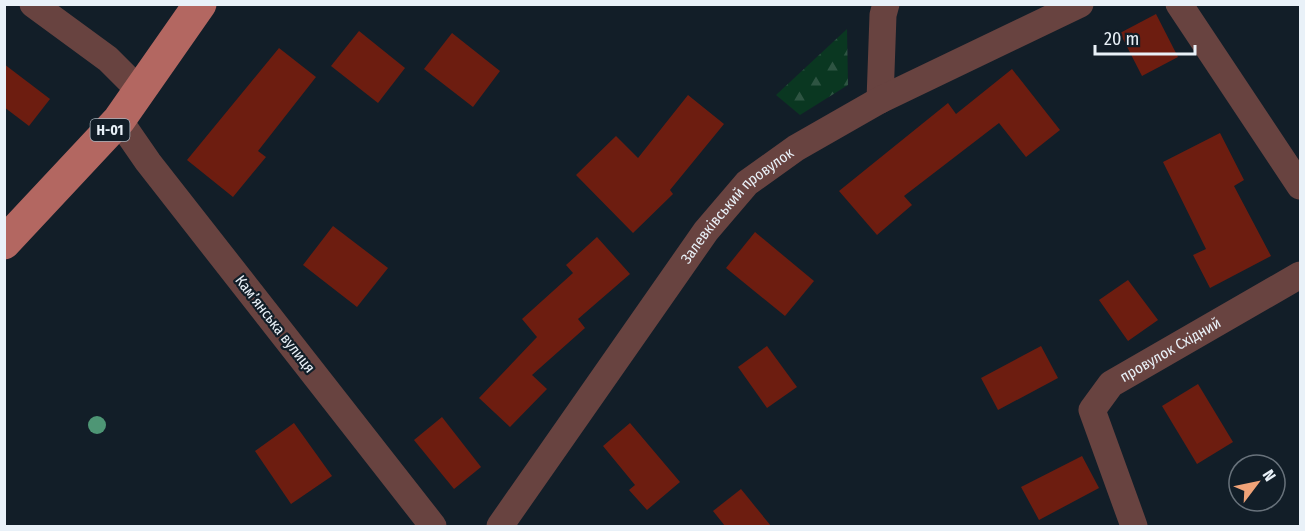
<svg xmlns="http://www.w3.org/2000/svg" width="1305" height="531" font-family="'Fira Sans Condensed',sans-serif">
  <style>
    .forest { fill: url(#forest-firs) }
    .building { fill: #6d1d10 }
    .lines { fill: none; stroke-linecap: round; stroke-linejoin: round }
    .street { stroke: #684340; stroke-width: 27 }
    .primary { stroke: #b36761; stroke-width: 33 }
    .tree { fill: #4e9675 }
    .labels { text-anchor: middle; stroke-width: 4.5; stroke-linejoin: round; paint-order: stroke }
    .shield { fill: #121e28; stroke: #a8b2ba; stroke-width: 1.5 }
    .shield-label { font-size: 14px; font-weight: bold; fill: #e9f1f8 }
    .street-label { font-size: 15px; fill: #e9f1f8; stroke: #121e28 }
  </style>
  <defs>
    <pattern id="forest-firs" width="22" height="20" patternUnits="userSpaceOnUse" patternTransform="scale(1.5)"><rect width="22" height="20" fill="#0a3721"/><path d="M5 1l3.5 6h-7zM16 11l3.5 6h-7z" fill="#2e5442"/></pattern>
  </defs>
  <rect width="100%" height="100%" fill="#121e28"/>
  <path class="forest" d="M 847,29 L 848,85 L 800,115 L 776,95 Z"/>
  <g class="building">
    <path d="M 1156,14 L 1178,57 L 1142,76 L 1120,33 Z"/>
    <path d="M 359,31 L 405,68 L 378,103 L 331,66 Z"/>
    <path d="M 452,33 L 500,71 L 473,107 L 424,69 Z"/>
    <path d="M 279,48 L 316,77 L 258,151 L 266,157 L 233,197 L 187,160 Z"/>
    <path d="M 4,64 L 50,99 L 29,126 L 4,107 Z"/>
    <path d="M 1012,69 L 1060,130 L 1026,157 L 999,123 L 904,196 L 912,205 L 877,235 L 839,191 L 948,103 L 956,114 Z"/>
    <path d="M 688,95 L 724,124 L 670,190 L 673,194 L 633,233 L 576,175 L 616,136 L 638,158 Z"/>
    <path d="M 1220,133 L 1244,180 L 1234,186 L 1271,256 L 1210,288 L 1193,255 L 1206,249 L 1163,162 Z"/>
    <path d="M 333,226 L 388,268 L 357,307 L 303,265 Z"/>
    <path d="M 755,232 L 814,281 L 785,316 L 726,268 Z"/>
    <path d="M 597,237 L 630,274 L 578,319 L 585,328 L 532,375 L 547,389 L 510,427 L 479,398 L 537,337 L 522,319 L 573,273 L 566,265 Z"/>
    <path d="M 1128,280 L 1158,320 L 1128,341 L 1099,300 Z"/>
    <path d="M 767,346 L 797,387 L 767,408 L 738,367 Z"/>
    <path d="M 1041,346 L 1058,378 L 998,410 L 981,378 Z"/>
    <path d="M 1198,384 L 1233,442 L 1197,464 L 1162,406 Z"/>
    <path d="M 442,417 L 481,467 L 454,489 L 414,440 Z"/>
    <path d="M 294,423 L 332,476 L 291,504 L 255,451 Z"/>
    <path d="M 630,423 L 680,482 L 647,510 L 629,490 L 635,485 L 603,446 Z"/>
    <path d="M 1082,456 L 1099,488 L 1039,520 L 1021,487 Z"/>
    <path d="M 741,489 L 771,526 L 725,526 L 713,511 Z"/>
  </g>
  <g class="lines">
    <g class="street">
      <path d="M 33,4 L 108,59 L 140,91"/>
      <path d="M 1179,4 L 1300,186"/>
      <path d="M 880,100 L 883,15 L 886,4"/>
      <path d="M 119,120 L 148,162 L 433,526"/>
      <path id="s1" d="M 500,526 L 706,231 L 747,183 L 796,148 L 880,100 L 1080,4"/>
      <path id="s2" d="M 1134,526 L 1092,410 L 1111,384 L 1300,275"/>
    </g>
    <path class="primary" d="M 4,243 L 119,120 L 200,4"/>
  </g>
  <circle class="tree" cx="97" cy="425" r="9"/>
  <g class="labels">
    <rect class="shield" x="90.5" y="119" width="39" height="22" rx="4.5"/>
    <g class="shield-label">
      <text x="110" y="135">Н-01</text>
    </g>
    <g class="street-label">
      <text dy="5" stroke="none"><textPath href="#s1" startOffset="400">Залевківський провулок</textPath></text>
      <text transform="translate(275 324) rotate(52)" y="5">Камʼянська вулиця</text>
      <text dy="5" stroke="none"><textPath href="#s2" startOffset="224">провулок Східний</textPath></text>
    </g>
  </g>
  <rect width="1305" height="531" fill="none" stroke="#e9f1f8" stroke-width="12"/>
  <g transform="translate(1257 483) rotate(58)"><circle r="28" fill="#121e28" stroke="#68727b" stroke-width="1.5"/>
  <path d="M0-4.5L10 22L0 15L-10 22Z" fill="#f0a378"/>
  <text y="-9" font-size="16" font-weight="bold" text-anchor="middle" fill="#e9f1f8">N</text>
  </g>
  <path d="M1095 45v9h100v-9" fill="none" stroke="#e9f1f8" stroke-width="3"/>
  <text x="1104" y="45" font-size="18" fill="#e9f1f8" stroke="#121e28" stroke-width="4.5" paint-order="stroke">20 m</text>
</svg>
